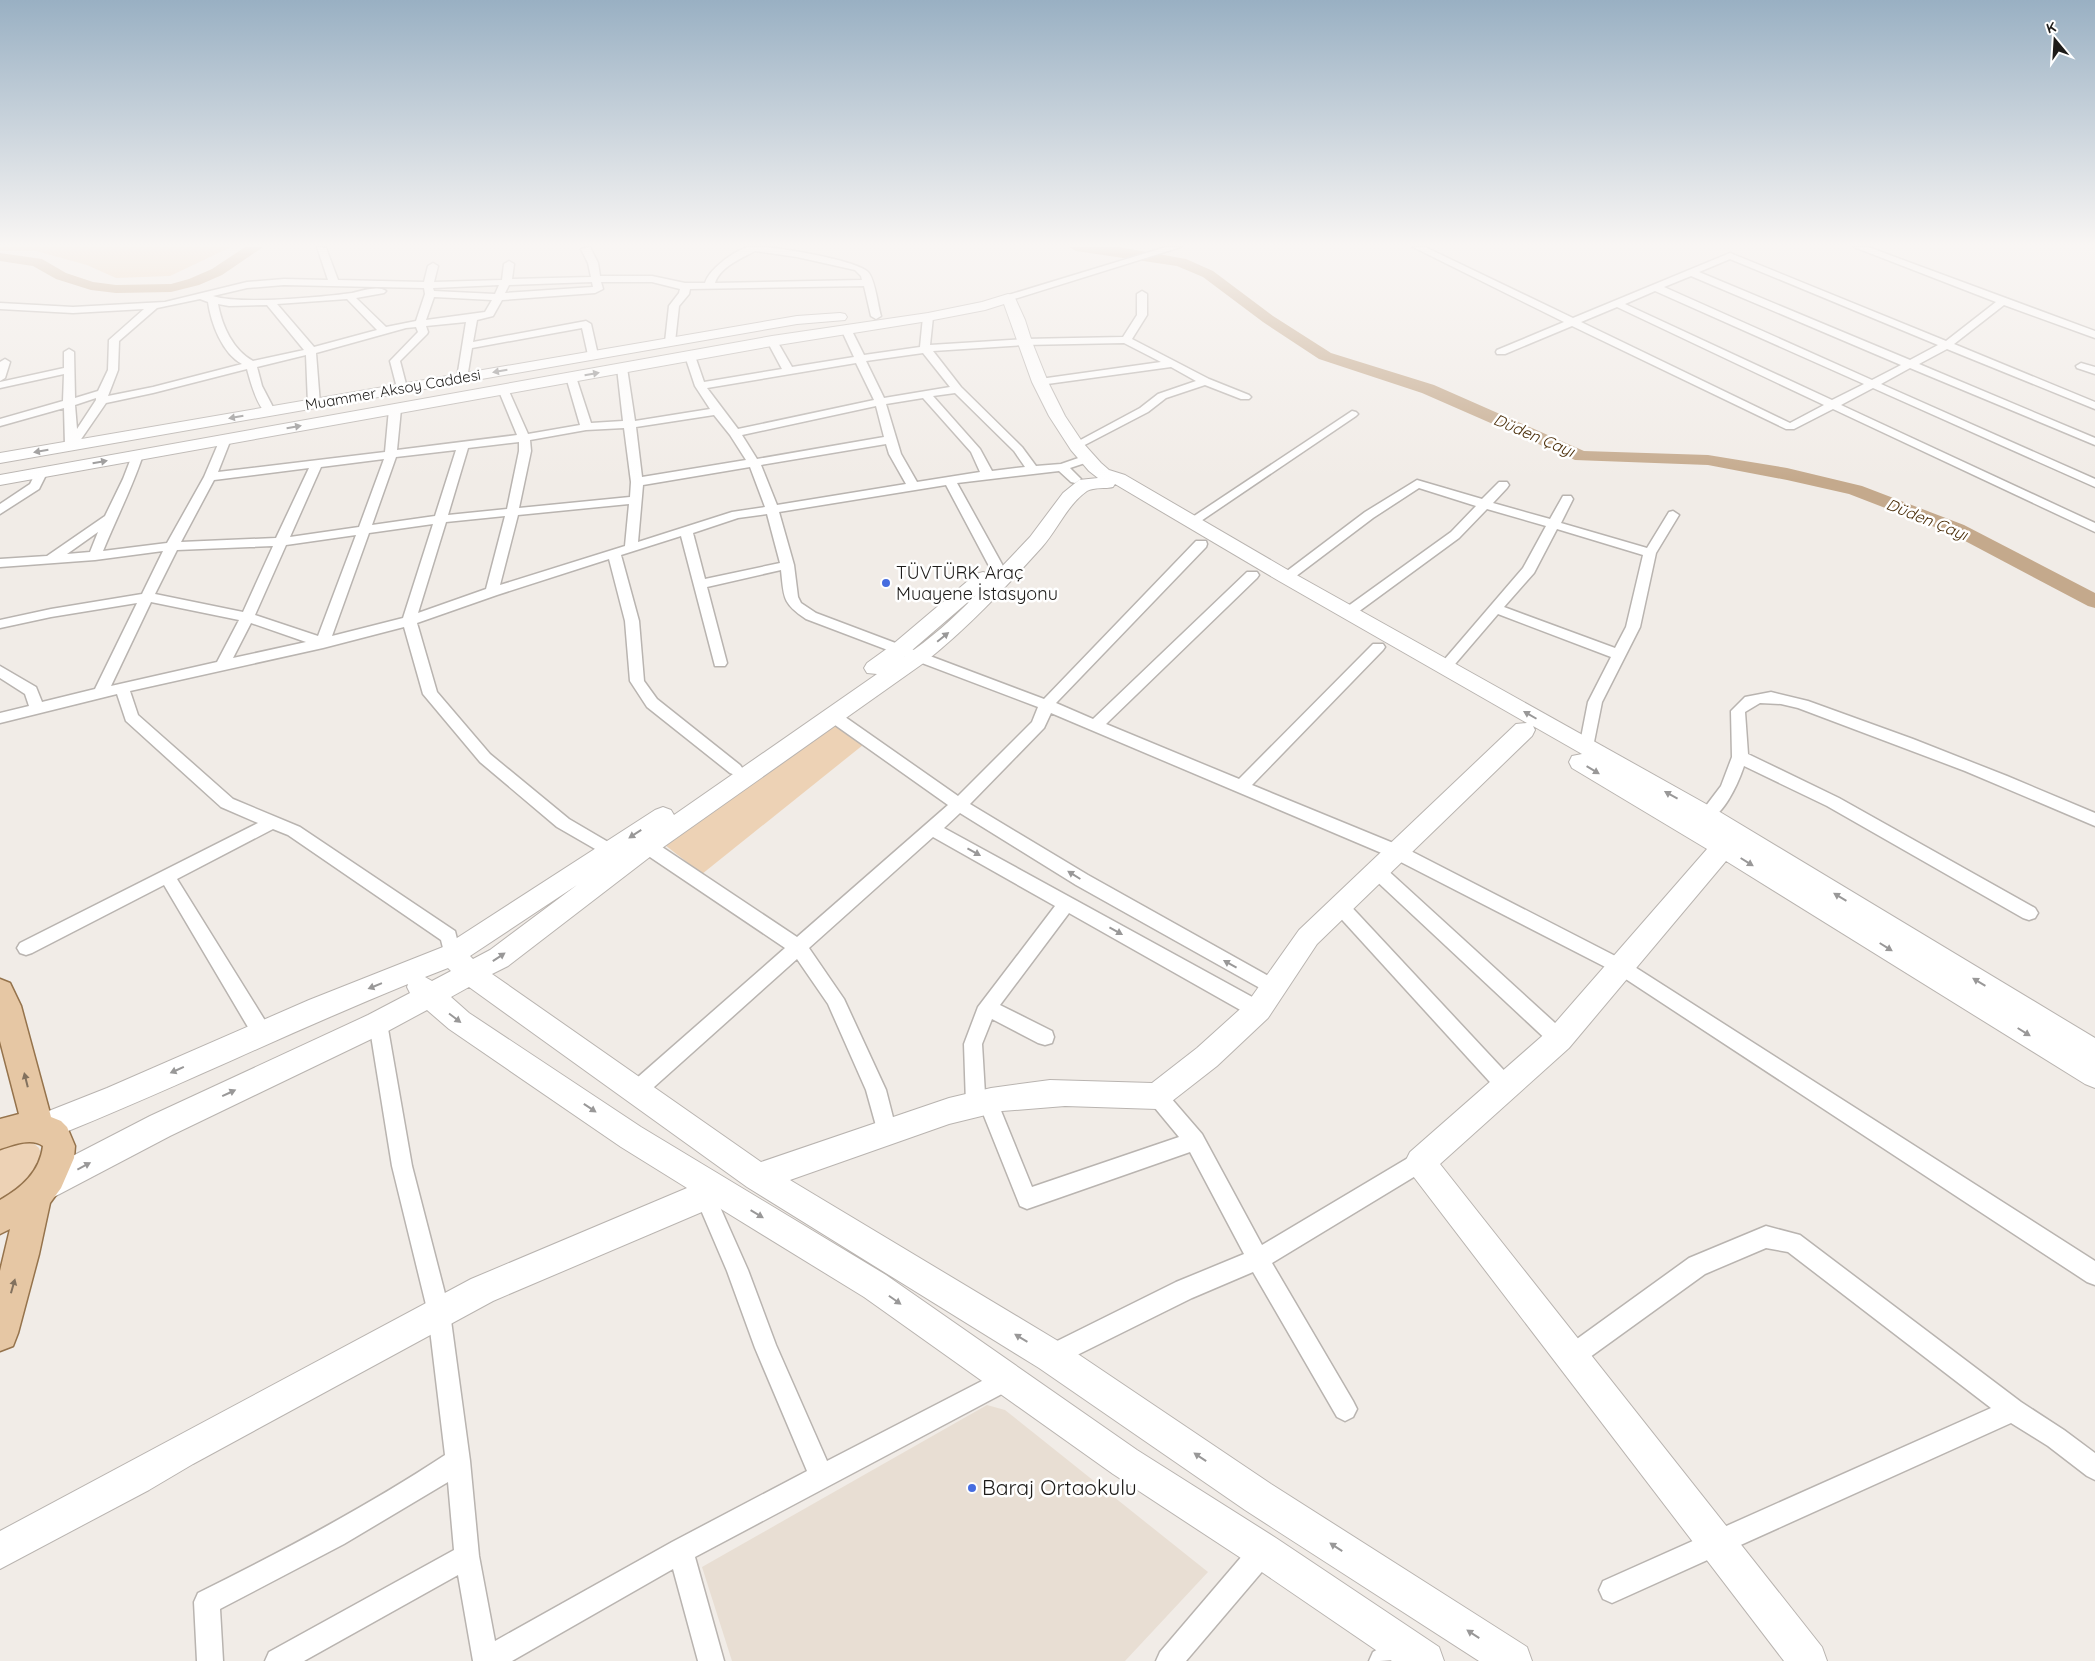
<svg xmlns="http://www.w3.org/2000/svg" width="2095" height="1661" font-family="Quicksand,sans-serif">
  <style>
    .built { fill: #e8ded3 }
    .green { fill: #edd2b5 }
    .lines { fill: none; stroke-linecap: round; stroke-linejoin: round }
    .river { fill: #c4a98c; fill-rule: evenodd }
    .street-casing { stroke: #b9b4b0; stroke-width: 3 }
    .secondary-casing { stroke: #b9b4b0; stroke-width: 2 }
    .primary-casing { stroke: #95734c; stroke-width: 3 }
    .street { fill: #fff; fill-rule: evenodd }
    .secondary { fill: #fff; fill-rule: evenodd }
    .primary { fill: #e6c7a4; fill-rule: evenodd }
    .oneway { fill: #999898 }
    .oneway2 { fill: #82715e }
    .poi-dot { fill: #466cdf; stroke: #fff; stroke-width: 2 }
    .labels { text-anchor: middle; stroke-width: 5; stroke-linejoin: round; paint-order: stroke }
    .far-street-label { font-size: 15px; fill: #1d1b19; stroke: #fff }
    .far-water-label { font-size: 16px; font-style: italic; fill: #4a2d08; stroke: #fff }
    .poi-label { font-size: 18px; fill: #1d1b19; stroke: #fff; text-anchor: start }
    .near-poi-label { font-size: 21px; fill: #1d1b19; stroke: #fff; text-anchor: start }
  </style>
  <rect width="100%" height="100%" fill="#f1ece7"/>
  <path class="built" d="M 987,1405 L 1005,1410 L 1208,1572 L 1125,1661 L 732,1661 L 702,1567 Z"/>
  <g class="green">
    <path d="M 0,247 L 231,247 L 170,276 L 116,278 L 87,265 L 36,251 L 0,251 Z"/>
    <path d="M 832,725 L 839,727 L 863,745 L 702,874 L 665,845 Z"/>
    <path d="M 22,1141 L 33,1143 L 39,1148 L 42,1157 L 33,1179 L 0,1203 L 0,1146 Z"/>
  </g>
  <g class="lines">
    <g class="river">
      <path d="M 245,247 L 263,247 L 222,275 L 199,285 L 171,292 L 116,293 L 91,290 L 56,279 L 33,266 L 0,261 L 0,253 L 42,259 L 66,273 L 93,282 L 116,285 L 171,284 L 189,279 L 212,269 Z"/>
      <path d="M 1069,247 L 1119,247 L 1186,259 L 1213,271 L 1273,316 L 1331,353 L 1434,385 L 1584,451 L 1708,455 L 1787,468 L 1862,486 L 1964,525 L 2095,593 L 2095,608 L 2088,606 L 1950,533 L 1849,494 L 1787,480 L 1708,465 L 1575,460 L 1422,393 L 1319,359 L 1263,322 L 1203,277 L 1177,266 L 1076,251 Z"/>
    </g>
    <defs>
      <g id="street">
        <path d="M 317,247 L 326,248 L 338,280 L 424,282 L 428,266 L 433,263 L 438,266 L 434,282 L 502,280 L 504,264 L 509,261 L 514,264 L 512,279 L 591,277 L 588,263 L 581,249 L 590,247 L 598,263 L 600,276 L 652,276 L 685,283 L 705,283 C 709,269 735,250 749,247 C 767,244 856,260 868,272 C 875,279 878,306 881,316 L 876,319 L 871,316 L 864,286 L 690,289 L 689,294 L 679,306 L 675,342 L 670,345 L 665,342 L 669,306 L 679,293 L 680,289 L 652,282 L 601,282 L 603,289 L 595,293 L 502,300 L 493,316 L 477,320 L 473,342 L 586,321 L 591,324 L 598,355 L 593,358 L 588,355 L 582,328 L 472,348 L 467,378 L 462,381 L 457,378 L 466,322 L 426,326 L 428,332 L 427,334 L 400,361 L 407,388 L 402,391 L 397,388 L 390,361 L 418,332 L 416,327 L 406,328 L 316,353 L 320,404 L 314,407 L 308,404 L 306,355 L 257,367 L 262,386 L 275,411 L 269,414 C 258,411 250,380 247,369 L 153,393 L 106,403 L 75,448 L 71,449 L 65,446 L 64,408 L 0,426 L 0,419 L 63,401 L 64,374 L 0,388 L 0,382 L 64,368 L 64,352 L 69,349 L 74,352 L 75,398 L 98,391 L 108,370 L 109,340 L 144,309 L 73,313 L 0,309 L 0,303 L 73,307 L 165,302 L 247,282 L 284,279 L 328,280 ZM 755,251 L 797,257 L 855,270 L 861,276 L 862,280 L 715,283 C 720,267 742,258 755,251 ZM 592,282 L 593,287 L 505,293 L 509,285 ZM 284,285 L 424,288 L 425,294 L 416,321 L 386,327 L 356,298 L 384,293 L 386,291 C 379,285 361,291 352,293 C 323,297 239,305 213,296 L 247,288 ZM 499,285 L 495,294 L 434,291 L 433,288 ZM 434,297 L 435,297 L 492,300 L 485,312 L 426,320 ZM 200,299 L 208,302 C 211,323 222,353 242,364 L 153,387 L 108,396 L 118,370 L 119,341 L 157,308 ZM 347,299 L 377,330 L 314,347 L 277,304 ZM 218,304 L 229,306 L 267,305 L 304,350 L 253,361 C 233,350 222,326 218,304 ZM 96,398 L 96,400 L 77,429 L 75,405 Z"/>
        <path d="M 1166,247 L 1181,247 L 1011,300 L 1005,300 L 1003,298 L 1005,296 Z"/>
        <path d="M 1413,247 L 1425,247 L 1573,318 L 1730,253 L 1946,341 L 1996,302 L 1854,247 L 1868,247 L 2095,331 L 2095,338 L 2004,305 L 1954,344 L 2095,402 L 2095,409 L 1947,349 L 1919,364 L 2095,438 L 2095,445 L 1910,368 L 1881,384 L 2095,479 L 2095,487 L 1873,388 L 1841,405 L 2095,523 L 2095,532 L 1833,409 L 1794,429 L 1786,429 L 1572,326 L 1505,354 L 1497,354 L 1496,352 L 1497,350 L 1564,322 ZM 1730,259 L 1938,345 L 1910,360 L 1699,272 ZM 1691,276 L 1901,365 L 1872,380 L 1664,287 ZM 1655,291 L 1864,384 L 1832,400 L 1625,304 ZM 1617,307 L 1824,405 L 1790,423 L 1581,322 Z"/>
        <path d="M 1142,291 L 1147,294 L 1147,315 L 1132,339 L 1209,379 L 1249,395 L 1251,397 L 1249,399 L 1241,399 L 1205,385 L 1166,398 L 1148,412 L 1077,449 L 1073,448 L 1071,446 L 1073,444 L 1140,408 L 1158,394 L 1196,381 L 1171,367 L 1040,385 L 1035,382 L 1040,379 L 1161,362 L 1124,343 L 1024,345 L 933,351 L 961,387 L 1022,447 L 1036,466 L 1061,464 L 1087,455 L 1093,459 L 1091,461 L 1070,468 L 1081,479 L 1075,483 L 1071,482 L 1059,471 L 957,483 L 1003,566 L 996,570 L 989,566 L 946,485 L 779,512 L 794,565 L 798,597 L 801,603 L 816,613 L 1044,699 L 1196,541 L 1206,541 L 1207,544 L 1206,547 L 1056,703 L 1093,719 L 1247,572 L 1257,572 L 1259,575 L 1257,578 L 1106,724 L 1239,779 L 1373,644 L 1383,644 L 1385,647 L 1383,650 L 1252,785 L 1403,847 L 1627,962 L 2095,1261 L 2095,1285 L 2087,1282 L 1615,972 L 1391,857 L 1051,713 L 1044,728 L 970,804 L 1088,875 L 1279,982 L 1282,987 L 1279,992 L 1273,995 L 1267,992 L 1076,885 L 960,813 L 944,828 L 1265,1004 L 1267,1010 L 1265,1016 L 1258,1018 L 1251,1016 L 1069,913 L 1000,1005 L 1052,1031 L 1054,1037 L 1052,1043 L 1045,1045 L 1038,1043 L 992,1019 L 982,1044 L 985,1094 L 995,1096 L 1032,1187 L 1179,1137 L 1150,1102 L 1147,1096 L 1150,1090 L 1157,1087 L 1164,1090 L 1202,1134 L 1262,1245 L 1413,1155 L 1420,1152 L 1427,1155 L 1430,1162 L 1427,1169 L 1272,1263 L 1353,1401 L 1357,1409 L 1353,1417 L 1345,1421 L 1337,1417 L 1253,1272 L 1192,1298 L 1059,1364 L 1051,1367 L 1043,1364 L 1040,1356 L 1043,1348 L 1176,1282 L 1244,1254 L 1190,1152 L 1027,1209 L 1020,1206 L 982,1111 L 976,1113 L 969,1110 L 966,1104 L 964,1044 L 978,1007 L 1055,906 L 933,837 L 809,948 L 844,999 L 886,1090 L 897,1133 L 894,1140 L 887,1142 L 880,1140 L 866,1090 L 828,1004 L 797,959 L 644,1096 L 637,1099 L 630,1096 L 627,1090 L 630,1084 L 785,948 L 641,851 L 639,846 L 641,841 L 647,840 L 653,841 L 797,937 L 948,805 L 828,720 L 826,716 L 828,712 L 833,711 L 838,712 L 958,796 L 1032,722 L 1038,707 L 806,619 C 782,603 784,597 781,570 L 707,587 L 727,663 L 725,666 L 715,666 L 681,536 L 621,555 L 639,621 L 644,681 L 657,699 L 740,765 L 743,769 L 740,773 L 735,775 L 730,773 L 647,707 L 632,684 L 630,681 L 625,621 L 609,559 L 497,595 L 417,623 L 437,692 L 490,754 L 569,819 L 615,846 L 617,851 L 615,856 L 609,857 L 557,827 L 480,762 L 423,694 L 404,627 L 323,648 L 130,691 L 138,715 L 233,799 L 300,827 L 455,931 L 461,955 L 458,960 L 452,962 L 446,960 L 441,940 L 288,835 L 273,829 L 177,879 L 269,1027 L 271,1033 L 269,1039 L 262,1041 L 255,1039 L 164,885 L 32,953 L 26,955 L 20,953 L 17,948 L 20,943 L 258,823 L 221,807 L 126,721 L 117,694 L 0,723 L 0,713 L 29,706 L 25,694 L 0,678 L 0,666 L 36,687 L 42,702 L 95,689 L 137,603 L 51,617 L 0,628 L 0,620 L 51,609 L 142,594 L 163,551 L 95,560 L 0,567 L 0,559 L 47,556 L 105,516 L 123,479 L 133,453 L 141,453 L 143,455 C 132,488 116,519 103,551 L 167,543 L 204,477 L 221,437 L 229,437 L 231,439 L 218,472 L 385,452 L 389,409 L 395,406 L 401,409 L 397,450 L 517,435 L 498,389 L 503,386 L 508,389 L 528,434 L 580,425 L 566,377 L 571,374 L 576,377 L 591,423 L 623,421 L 617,368 L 622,365 L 627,368 L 635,421 L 710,409 L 695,386 L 685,356 L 686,354 L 690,353 L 695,356 L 704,382 L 782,369 L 767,341 L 772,338 L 777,341 L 792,367 L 854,357 L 841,329 L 846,326 L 851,329 L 864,355 L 920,347 L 923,317 L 928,314 L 933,317 L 930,345 L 1024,339 L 1123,337 L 1137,315 L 1137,294 ZM 923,353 L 950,387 L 884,398 L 866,361 ZM 856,363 L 874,400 L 738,429 L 707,388 ZM 955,393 L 1014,451 L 1025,467 L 992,471 L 980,449 L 933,396 ZM 923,398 L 971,452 L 980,472 L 917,482 L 901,454 L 886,404 ZM 876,406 L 884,437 L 757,459 L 742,435 ZM 714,415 L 730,435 L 746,460 L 642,477 L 636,427 ZM 624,428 L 631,482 L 630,497 L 519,508 L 531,451 L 530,440 L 586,430 ZM 519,442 L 519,451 L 507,509 L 448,515 L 468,448 ZM 886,444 L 889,454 L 906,484 L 777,505 L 761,465 ZM 456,450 L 435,516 L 372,525 L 396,457 ZM 384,459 L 359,527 L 290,537 L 321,467 ZM 750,467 L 765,507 L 732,512 L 638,542 L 643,485 ZM 309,468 L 276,538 L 181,542 L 214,480 ZM 629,504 L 625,546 L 500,585 L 518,515 ZM 767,514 L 780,563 L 705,579 L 693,533 L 738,518 ZM 505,516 L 486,589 L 418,613 L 446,522 ZM 433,524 L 403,618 L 332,636 L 369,533 ZM 98,532 L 90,552 L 67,554 ZM 356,535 L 318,636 L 255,615 L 286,545 ZM 273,546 L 243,612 L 155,594 L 177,550 ZM 151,602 L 239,620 L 217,662 L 111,686 ZM 251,623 L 306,642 L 233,658 Z"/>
        <path d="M 5,359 L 10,362 L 5,378 L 0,381 L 0,362 Z"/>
        <path d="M 2081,363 L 2095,367 L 2095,374 L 2077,368 L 2076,366 Z"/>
        <path d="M 1352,411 L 1356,412 L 1358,414 L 1356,416 L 1195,525 L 1187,525 L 1185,522 Z"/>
        <path d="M 41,469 L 47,473 L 39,489 L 0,514 L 0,504 L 30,484 L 37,470 Z"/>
        <path d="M 1417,480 L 1482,499 L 1499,482 L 1507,482 L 1509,485 L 1507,488 L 1493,503 L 1550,519 L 1563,496 L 1571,496 L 1573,499 L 1561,523 L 1647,548 L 1669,512 L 1673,511 L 1679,515 L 1656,553 L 1640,627 L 1602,702 L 1592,752 L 1587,753 L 1582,752 L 1579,748 L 1588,702 L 1611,657 L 1498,614 L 1450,670 L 1440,670 L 1438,667 L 1523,568 L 1546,526 L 1487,509 L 1459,538 L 1354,615 L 1344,615 L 1342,612 L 1344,609 L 1451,532 L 1476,506 L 1419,488 L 1373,518 L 1291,580 L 1281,580 L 1279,577 L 1365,512 ZM 1557,529 L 1643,555 L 1626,627 L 1615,648 L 1504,607 L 1534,573 Z"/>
        <path d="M 1771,692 L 1808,701 L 1913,739 L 2007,776 L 2095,813 L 2095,826 L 1965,771 L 1798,708 L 1781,704 L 1760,703 L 1745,712 L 1748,754 L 1839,798 L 2035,908 L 2038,913 L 2035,918 L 2029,920 L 2023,918 L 1827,806 L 1744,766 C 1739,781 1721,825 1701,819 L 1699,815 L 1721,786 L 1732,757 L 1731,711 L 1745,697 Z"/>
        <path d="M 1377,864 L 1383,866 L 1566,1033 L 1568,1039 L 1566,1045 L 1559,1047 L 1552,1045 L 1371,876 L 1369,871 L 1371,866 Z"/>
        <path d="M 1340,899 L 1346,901 L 1513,1080 L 1516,1086 L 1513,1092 L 1506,1095 L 1499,1092 L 1334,911 L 1331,906 L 1334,901 Z"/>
        <path d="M 378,1015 L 385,1017 L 387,1023 L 412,1166 L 450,1313 L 470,1461 L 479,1556 L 495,1641 L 672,1542 L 807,1471 L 755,1348 L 727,1271 L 695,1196 L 698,1189 L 705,1186 L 712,1189 L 748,1270 L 776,1345 L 827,1461 L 1007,1368 L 1015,1371 L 1018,1379 L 1015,1387 L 695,1557 L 724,1661 L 698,1661 L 673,1569 L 512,1661 L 473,1661 L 458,1575 L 304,1661 L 265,1661 L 269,1652 L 454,1550 L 448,1482 L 344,1544 L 220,1609 L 223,1661 L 197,1661 L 194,1602 L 198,1593 C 283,1551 366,1507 445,1455 L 428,1313 L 392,1166 L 369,1023 L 371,1017 Z"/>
        <path d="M 1766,1226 L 1800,1235 L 2021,1402 L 2064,1430 L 2095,1453 L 2095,1480 L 2087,1476 L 2048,1446 L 2011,1423 L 1621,1599 L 1612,1603 L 1603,1599 L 1599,1590 L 1603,1581 L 1991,1408 L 1788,1252 L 1766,1248 L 1705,1274 L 1579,1365 L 1571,1368 L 1563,1365 L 1560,1357 L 1563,1349 L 1689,1258 Z"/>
        <path d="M 1263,1539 L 1272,1542 L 1275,1551 L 1272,1560 L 1186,1661 L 1156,1661 L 1160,1652 L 1254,1542 Z"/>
        <path d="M 1403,1635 L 1412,1639 L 1416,1648 C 1408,1661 1388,1661 1369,1661 L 1373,1652 Z"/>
      </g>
      <g id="secondary">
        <path d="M 1008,294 L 1013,295 L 1015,298 L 1025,320 L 1032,342 L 1048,382 L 1065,416 L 1083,443 L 1101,463 L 1109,470 L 1125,475 L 1293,573 L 1715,809 L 2095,1038 L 2095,1088 L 2085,1084 L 1726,861 L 1569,1048 L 1440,1164 L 1822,1647 L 1827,1661 L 1784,1661 L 1410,1172 L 1405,1162 L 1410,1152 L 1549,1030 L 1707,849 L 1572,768 L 1569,762 L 1572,756 L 1582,754 L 1533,726 L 1535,730 L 1532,736 L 1317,944 L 1268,1018 L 1217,1066 L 1167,1105 L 1157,1109 L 1065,1106 L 1002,1111 L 949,1124 L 790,1180 L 1063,1344 L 1271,1484 L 1527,1647 L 1532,1661 L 1479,1661 L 1245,1510 L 1039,1368 L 747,1187 L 469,987 L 451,997 L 469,1013 L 641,1127 L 886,1275 L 1137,1450 L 1276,1538 L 1439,1647 L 1444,1661 L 1392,1661 L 1250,1564 L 1113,1474 L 864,1297 L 716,1206 L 493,1301 L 193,1464 L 149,1490 L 0,1569 L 0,1531 L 471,1279 L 687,1188 L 621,1147 L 449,1029 L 427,1010 L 388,1031 L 170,1136 L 52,1198 L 41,1203 L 30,1198 L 26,1188 L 30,1178 L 150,1116 L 368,1015 L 410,993 L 407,987 L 408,984 C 285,1034 165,1093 41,1142 L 31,1138 L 27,1128 L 31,1118 L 107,1088 L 309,1000 L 443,947 L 655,810 L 663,807 L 671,810 L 674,815 L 877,674 L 867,673 L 864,668 L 867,663 L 892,645 L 976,574 L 983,572 L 990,574 L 992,577 L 1030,537 L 1063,493 L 1079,480 L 1098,478 L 1089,471 L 1071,450 L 1049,416 L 1032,382 L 1004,304 L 985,310 L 928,321 L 772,346 L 0,485 L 0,475 L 772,336 L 928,313 L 982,302 ZM 1115,484 L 1279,581 L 1527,723 L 1516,724 L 1299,930 L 1248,1002 L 1197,1048 L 1152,1083 L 1050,1080 L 991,1088 L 949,1098 L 761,1162 L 492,974 L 508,966 L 655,853 L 925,662 C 968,628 1005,588 1042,547 C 1058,529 1067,505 1087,491 C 1094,487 1106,489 1113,487 ZM 976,595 C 954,618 930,639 904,657 ZM 577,885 L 490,950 L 473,959 L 470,956 ZM 448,968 L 451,971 L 432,981 L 425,977 Z"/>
        <path d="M 840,313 L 845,314 L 847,317 L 845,320 L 797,324 L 0,463 L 0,453 L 797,316 Z"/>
      </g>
      <path id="primary" d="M 0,979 L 10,983 L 21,1006 L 51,1117 L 61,1121 L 67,1127 L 75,1146 L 74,1158 L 61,1188 L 50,1203 L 39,1254 L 18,1333 L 13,1346 L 0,1351 L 0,1271 L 10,1229 L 0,1234 L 0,1200 C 21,1188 40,1172 43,1146 C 32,1137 12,1145 0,1149 L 0,1119 L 19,1114 L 0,1041 Z"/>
    </defs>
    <use href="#street" class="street-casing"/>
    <use href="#secondary" class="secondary-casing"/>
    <use href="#primary" class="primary-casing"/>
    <use href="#street" class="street"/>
    <use href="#secondary" class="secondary"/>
    <use href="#primary" class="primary"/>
  </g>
  <defs><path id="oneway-solid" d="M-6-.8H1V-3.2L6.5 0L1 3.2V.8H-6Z" transform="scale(1.25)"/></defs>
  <g class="oneway">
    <use href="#oneway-solid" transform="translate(500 371) rotate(170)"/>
    <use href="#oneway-solid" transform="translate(592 374) rotate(-10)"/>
    <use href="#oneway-solid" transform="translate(236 417) rotate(170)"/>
    <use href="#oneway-solid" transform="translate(294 427) rotate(-10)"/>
    <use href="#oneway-solid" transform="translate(41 451) rotate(170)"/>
    <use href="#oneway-solid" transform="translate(100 462) rotate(-10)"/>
    <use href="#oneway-solid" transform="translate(943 637) rotate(-39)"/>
    <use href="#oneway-solid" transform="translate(1530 715) rotate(-150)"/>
    <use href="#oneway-solid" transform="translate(1593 770) rotate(31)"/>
    <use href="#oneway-solid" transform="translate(1671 795) rotate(-151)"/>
    <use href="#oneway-solid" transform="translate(635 834) rotate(147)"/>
    <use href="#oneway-solid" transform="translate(974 852) rotate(29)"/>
    <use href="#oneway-solid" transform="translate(1747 862) rotate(32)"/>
    <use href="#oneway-solid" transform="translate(1074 875) rotate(-148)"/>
    <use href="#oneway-solid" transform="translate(1840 897) rotate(-149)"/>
    <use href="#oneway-solid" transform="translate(1116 931) rotate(29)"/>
    <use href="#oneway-solid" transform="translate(1886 947) rotate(32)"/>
    <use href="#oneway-solid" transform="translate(499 957) rotate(-34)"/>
    <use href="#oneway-solid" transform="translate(1230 964) rotate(-151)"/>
    <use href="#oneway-solid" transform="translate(1979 982) rotate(-149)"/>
    <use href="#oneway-solid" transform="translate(375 986) rotate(158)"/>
    <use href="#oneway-solid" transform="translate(455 1018) rotate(37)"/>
    <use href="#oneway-solid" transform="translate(2024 1032) rotate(32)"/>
    <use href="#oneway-solid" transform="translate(177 1070) rotate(156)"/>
    <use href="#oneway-solid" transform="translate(229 1093) rotate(-25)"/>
    <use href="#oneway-solid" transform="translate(590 1108) rotate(34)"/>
    <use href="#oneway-solid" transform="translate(84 1166) rotate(-28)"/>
    <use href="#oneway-solid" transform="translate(757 1214) rotate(31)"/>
    <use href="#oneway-solid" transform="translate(895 1300) rotate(35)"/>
    <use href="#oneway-solid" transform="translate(1021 1338) rotate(-149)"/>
    <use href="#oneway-solid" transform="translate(1200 1457) rotate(-146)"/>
    <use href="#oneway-solid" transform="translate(1336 1547) rotate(-147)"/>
    <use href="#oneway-solid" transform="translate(1473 1634) rotate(-147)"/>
  </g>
  <g class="oneway2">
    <use href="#oneway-solid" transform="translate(26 1080) rotate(-104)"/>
    <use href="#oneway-solid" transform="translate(13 1286) rotate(-74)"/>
  </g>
  <linearGradient id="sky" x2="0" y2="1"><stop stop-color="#99b0c3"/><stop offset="0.51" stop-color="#f9f6f4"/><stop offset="1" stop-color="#f9f6f4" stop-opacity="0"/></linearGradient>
  <rect width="2095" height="480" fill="url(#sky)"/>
  <g class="poi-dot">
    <circle cx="886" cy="583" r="5"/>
    <circle cx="972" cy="1488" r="5"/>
  </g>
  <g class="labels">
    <g class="far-street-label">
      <text transform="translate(393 390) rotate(-10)" y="5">Muammer Aksoy Caddesi</text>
    </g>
    <g class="far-water-label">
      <text transform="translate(1534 435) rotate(23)" y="6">Düden Çayı</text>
      <text transform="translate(1927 519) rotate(22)" y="6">Düden Çayı</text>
    </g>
    <g class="poi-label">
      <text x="896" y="579">TÜVTÜRK Araç<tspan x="896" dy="21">Muayene İstasyonu</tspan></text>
    </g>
    <g class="near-poi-label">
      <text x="982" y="1495">Baraj Ortaokulu</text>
    </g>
  </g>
  <g transform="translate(2055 40) rotate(342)" stroke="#ffffff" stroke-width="4" paint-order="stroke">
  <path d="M0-4L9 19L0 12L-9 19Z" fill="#1d1b19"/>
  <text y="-8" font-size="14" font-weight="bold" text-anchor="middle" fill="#1d1b19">K</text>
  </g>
</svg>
